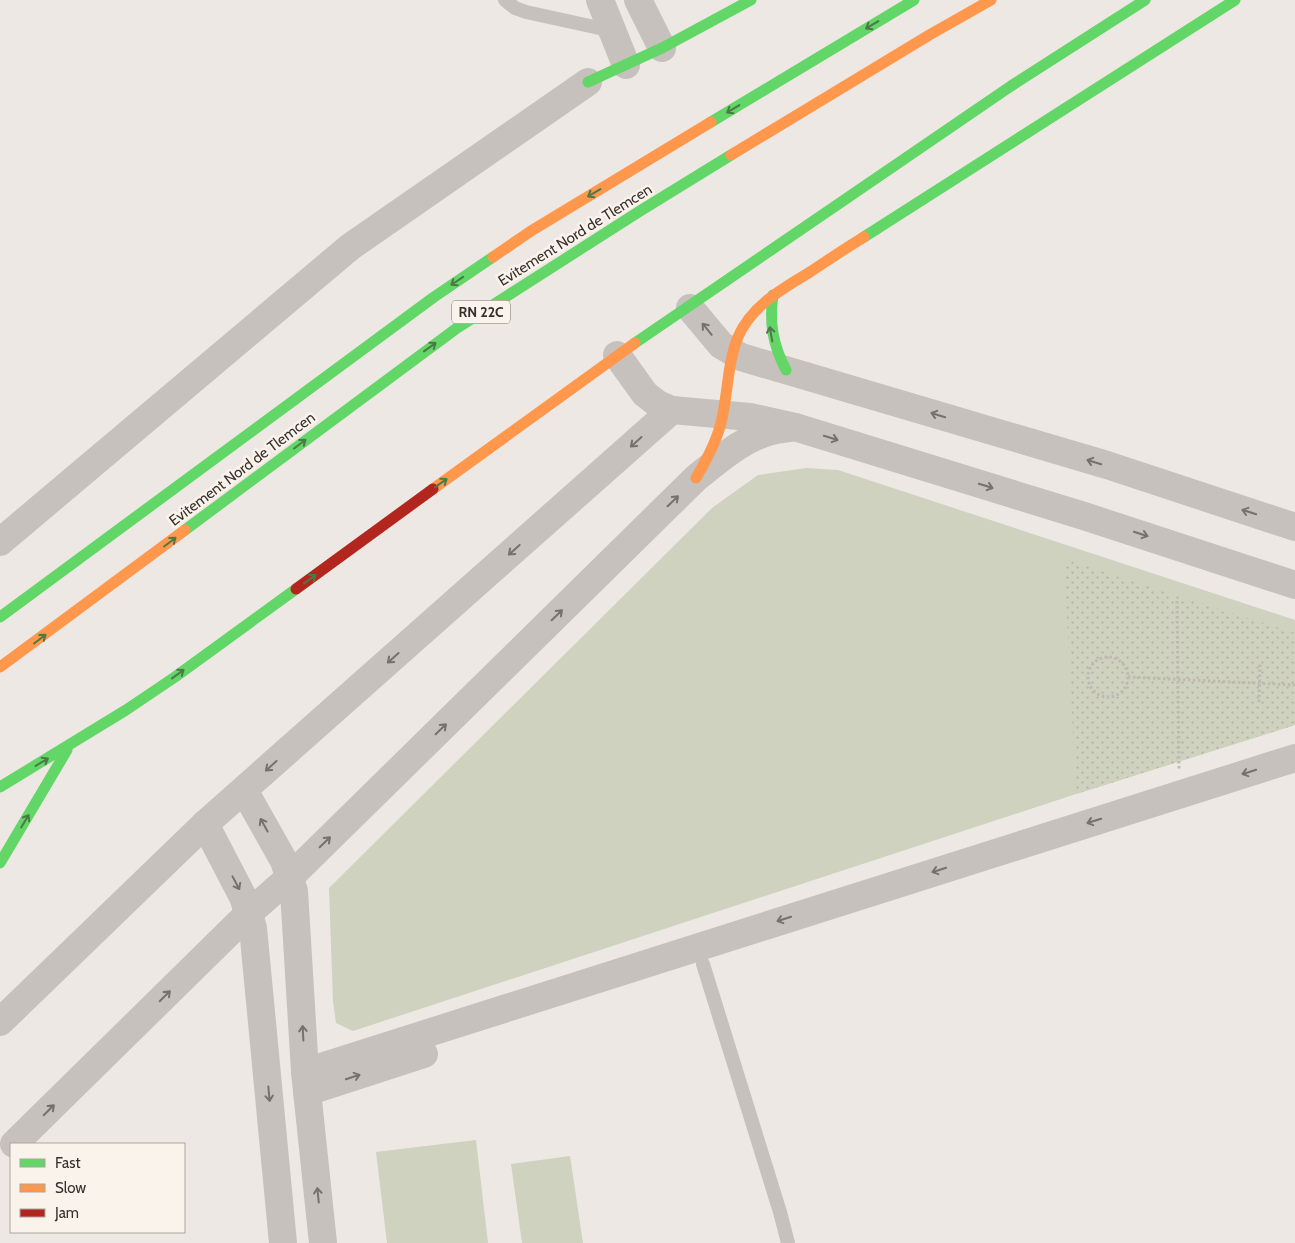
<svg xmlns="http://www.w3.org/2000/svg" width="1295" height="1243" font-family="Cabin,sans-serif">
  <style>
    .grass { fill: #ced2be }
    .park { fill: url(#park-dots) }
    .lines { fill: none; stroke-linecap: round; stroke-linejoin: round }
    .path { stroke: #bfb9b4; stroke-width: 3; stroke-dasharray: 2.5 2.5; stroke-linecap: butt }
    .lane { stroke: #c6c1bc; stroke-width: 14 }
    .street { stroke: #c6c1bc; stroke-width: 28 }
    .fast { stroke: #63d668; stroke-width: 11 }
    .slow { stroke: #ff974d; stroke-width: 11 }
    .jam { stroke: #b3261e; stroke-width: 11 }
    .oneway { stroke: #4b7a46 }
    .oneway2 { stroke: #77716c }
    .labels { text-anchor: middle; stroke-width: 5; stroke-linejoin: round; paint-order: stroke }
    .shield { fill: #f9f3eb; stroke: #716a64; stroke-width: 1 }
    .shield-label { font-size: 14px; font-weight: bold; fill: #372f2a }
    .street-label { font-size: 15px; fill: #372f2a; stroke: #f9f3eb }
  </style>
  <defs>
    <pattern id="park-dots" width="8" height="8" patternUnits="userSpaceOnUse" patternTransform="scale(1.25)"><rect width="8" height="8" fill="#ced2be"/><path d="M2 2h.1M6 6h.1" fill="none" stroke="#b2b5a3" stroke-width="1.8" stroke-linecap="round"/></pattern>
  </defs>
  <rect width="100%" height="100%" fill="#ede8e3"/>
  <g class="grass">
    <path d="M 806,468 L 838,470 L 1295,620 L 1295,725 L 1076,794 L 353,1031 L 336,1023 L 333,1001 L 329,888 L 712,508 L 758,475 Z"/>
    <path d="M 476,1140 L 488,1243 L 387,1243 L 376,1152 Z"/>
    <path d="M 570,1156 L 583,1243 L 522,1243 L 511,1164 Z"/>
  </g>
  <path class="park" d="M 1064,559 L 1295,633 L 1295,725 L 1076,794 Z"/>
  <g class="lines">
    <g class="path">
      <path d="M 1177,601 L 1179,769"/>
      <circle cx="1108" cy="677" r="20"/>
      <path d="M 1128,677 L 1295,685"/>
      <path d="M 1259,702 L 1260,663"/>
    </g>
    <g class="lane">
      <path d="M 505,0 L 515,8 L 526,12 L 613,31"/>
      <path d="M 703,964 L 780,1212 L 788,1243"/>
    </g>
    <g class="street">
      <path d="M 600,0 L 626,65"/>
      <path d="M 638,0 L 662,48"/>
      <path d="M 690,308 L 721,345 L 741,357 L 1107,465 L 1295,527"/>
      <path d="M 617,355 L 645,394 L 658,404 L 672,410 L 750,417 L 795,427 L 1087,517 L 1295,585"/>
      <path d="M 0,542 L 350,247 L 588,82"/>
      <path d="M 244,790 L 284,861 L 294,891 L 305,1072 L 323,1243"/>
      <path d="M 205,824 L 243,897 L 253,928 L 283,1243"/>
      <path d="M 0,1022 L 205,824 L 672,410"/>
      <path d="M 305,1072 L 1295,758"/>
      <path d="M 307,1092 L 424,1054"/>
      <path d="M 14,1144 L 249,913 L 290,877 L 696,478 C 719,460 743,438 772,431 C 779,429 787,429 795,427"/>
    </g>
    <g class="fast">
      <path d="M 588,82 L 662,48 L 751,0"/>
      <path d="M 711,122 L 914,0"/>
      <path d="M 864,237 L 1235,0"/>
      <path d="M 773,295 C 769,323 773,345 786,370"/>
      <path d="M 635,343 L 1011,86 L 1145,0"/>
      <path d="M 185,530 L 457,328 L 640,211 L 731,155"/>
      <path d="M 0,617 L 434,297 L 493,257"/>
      <path d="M 0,787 L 126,710 L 175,677 L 296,589"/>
      <path d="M 0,863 L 67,750"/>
    </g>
    <g class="slow">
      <path d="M 731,155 L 931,34 L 991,0"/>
      <path d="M 493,257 L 531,231 L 711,122"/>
      <path d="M 696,478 C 706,461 716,443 721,423 C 728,395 727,364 738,337 C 751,306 782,289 810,272 C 828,260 846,248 864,237"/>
      <path d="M 433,489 L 635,343"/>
      <path d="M 0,667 L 185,530"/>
    </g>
    <path class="jam" d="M 296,589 L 433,489"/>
  </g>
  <defs><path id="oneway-shaft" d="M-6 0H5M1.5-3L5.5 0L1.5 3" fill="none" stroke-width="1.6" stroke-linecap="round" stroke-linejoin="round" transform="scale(1.25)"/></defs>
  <g class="oneway">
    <use href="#oneway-shaft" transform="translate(872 25) rotate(149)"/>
    <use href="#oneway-shaft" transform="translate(733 109) rotate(149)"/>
    <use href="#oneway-shaft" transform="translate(594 193) rotate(149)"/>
    <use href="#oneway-shaft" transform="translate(457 281) rotate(146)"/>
    <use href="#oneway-shaft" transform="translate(771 334) rotate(-100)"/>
    <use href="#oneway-shaft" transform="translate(430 347) rotate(-36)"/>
    <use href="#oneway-shaft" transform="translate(300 444) rotate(-37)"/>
    <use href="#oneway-shaft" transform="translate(441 483) rotate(-36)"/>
    <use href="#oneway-shaft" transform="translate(170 542) rotate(-37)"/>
    <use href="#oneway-shaft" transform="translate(310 579) rotate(-36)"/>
    <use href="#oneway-shaft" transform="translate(40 639) rotate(-37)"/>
    <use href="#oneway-shaft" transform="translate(178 674) rotate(-36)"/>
    <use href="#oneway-shaft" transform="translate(42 762) rotate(-31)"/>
    <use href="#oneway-shaft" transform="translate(25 821) rotate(-59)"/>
  </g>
  <g class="oneway2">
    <use href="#oneway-shaft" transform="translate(707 329) rotate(-129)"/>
    <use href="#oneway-shaft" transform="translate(938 415) rotate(-163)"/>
    <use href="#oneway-shaft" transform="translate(831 438) rotate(17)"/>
    <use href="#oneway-shaft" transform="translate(636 442) rotate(138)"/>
    <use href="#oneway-shaft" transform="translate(1094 462) rotate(-163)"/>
    <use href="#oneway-shaft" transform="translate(986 486) rotate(17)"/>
    <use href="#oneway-shaft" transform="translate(673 501) rotate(-44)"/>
    <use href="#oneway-shaft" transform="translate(1249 512) rotate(-162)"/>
    <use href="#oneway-shaft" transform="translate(1141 534) rotate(18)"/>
    <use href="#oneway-shaft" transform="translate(514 550) rotate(138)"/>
    <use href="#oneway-shaft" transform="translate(557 615) rotate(-44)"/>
    <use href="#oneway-shaft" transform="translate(393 658) rotate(138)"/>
    <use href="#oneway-shaft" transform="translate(441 729) rotate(-44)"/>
    <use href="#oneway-shaft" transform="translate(271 766) rotate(138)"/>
    <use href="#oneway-shaft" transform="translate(1249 772) rotate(162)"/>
    <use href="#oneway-shaft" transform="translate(1094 821) rotate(163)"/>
    <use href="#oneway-shaft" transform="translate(264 825) rotate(-119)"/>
    <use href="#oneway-shaft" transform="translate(325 842) rotate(-44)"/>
    <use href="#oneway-shaft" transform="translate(939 870) rotate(162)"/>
    <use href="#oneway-shaft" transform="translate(236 883) rotate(62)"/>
    <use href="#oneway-shaft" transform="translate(784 919) rotate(162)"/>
    <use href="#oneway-shaft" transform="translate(165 996) rotate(-45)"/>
    <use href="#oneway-shaft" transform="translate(303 1033) rotate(-93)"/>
    <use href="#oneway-shaft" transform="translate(353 1077) rotate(-18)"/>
    <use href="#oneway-shaft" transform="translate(269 1094) rotate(85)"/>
    <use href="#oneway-shaft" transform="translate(49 1110) rotate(-45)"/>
    <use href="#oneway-shaft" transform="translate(318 1195) rotate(-96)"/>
  </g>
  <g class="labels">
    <rect class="shield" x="452" y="300.5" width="58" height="23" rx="4"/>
    <g class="shield-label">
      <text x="481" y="317">RN 22C</text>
    </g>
    <g class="street-label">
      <text transform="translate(575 235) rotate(-32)" y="5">Evitement Nord de Tlemcen</text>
      <text transform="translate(242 469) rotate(-37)" y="5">Evitement Nord de Tlemcen</text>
    </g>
  </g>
  <rect x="10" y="1143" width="175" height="90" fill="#f9f3eb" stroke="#aba59e"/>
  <rect x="20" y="1159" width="25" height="8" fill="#63d668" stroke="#aba59e"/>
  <text x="55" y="1168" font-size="15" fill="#372f2a">Fast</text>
  <rect x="20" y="1184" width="25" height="8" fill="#ff974d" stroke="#aba59e"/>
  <text x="55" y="1193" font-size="15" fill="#372f2a">Slow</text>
  <rect x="20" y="1209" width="25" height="8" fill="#b3261e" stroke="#aba59e"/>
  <text x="55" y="1218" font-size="15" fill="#372f2a">Jam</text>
</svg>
